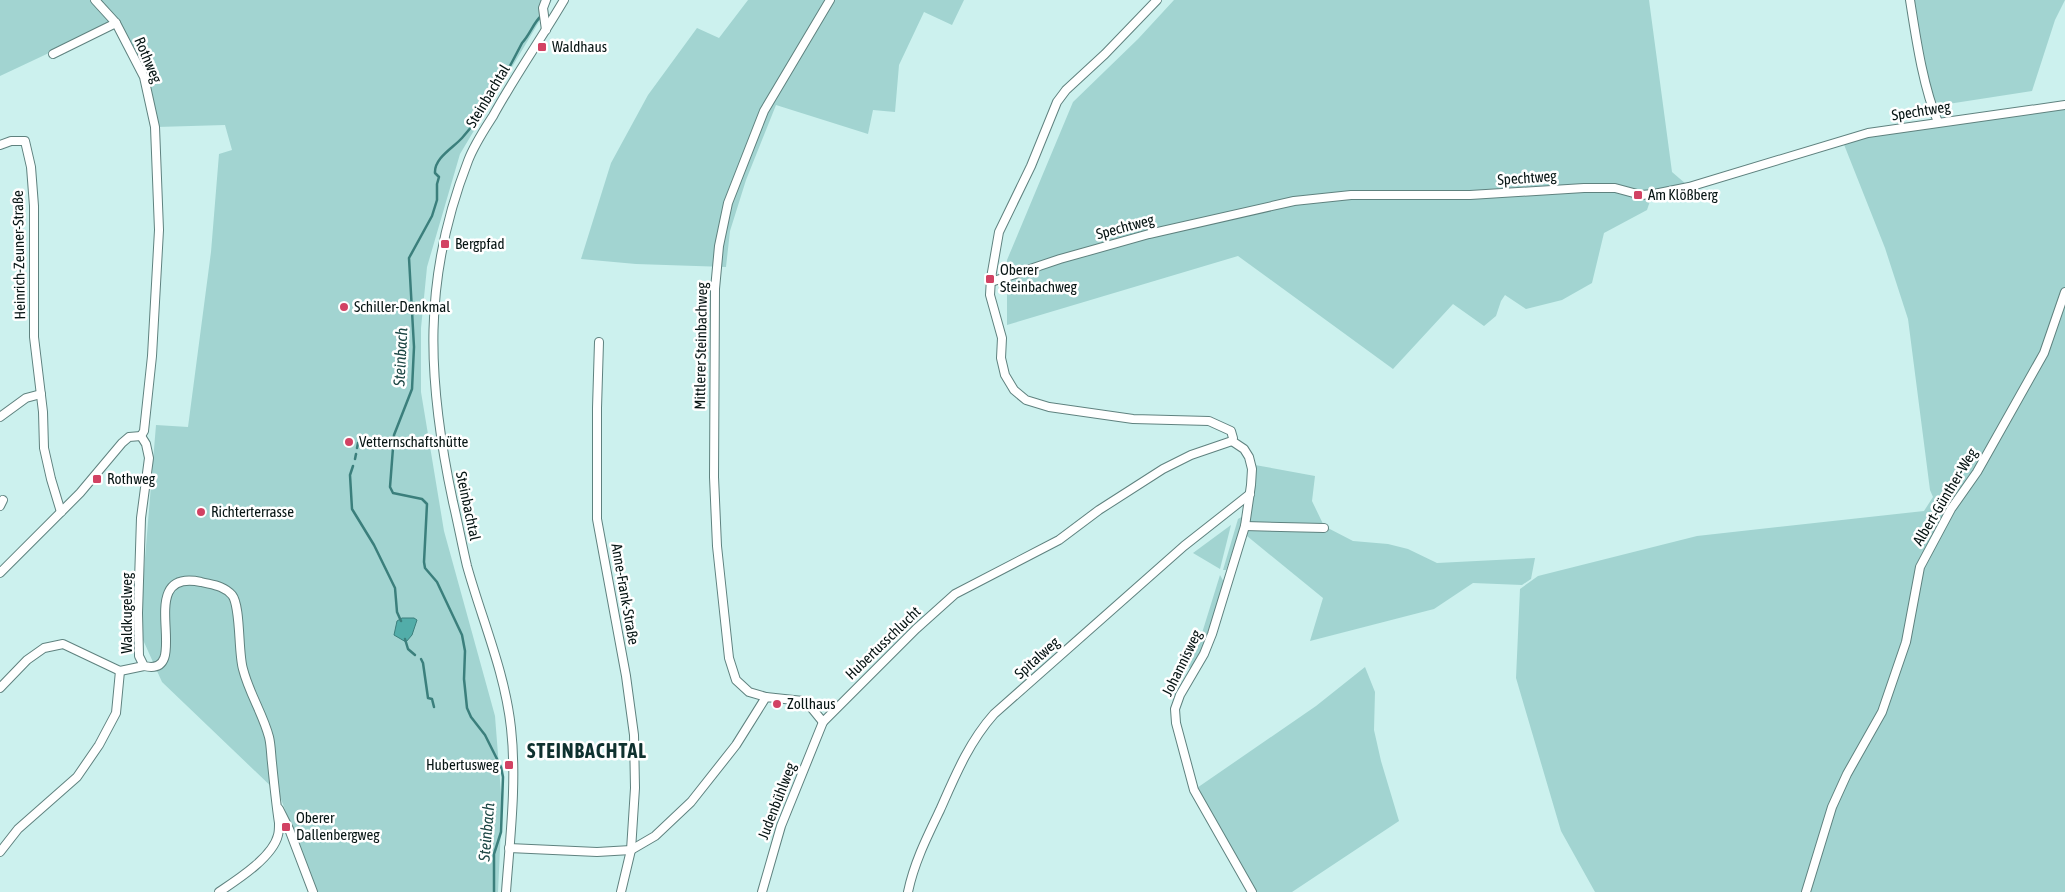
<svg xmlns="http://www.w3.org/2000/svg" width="2065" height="892" font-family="'Asap Condensed',sans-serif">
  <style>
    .green { fill: #a2d4d1 }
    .water { fill: #52ada9; stroke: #3b7f7c }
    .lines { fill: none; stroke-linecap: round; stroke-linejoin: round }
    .stream { stroke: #3b7f7c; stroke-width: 2.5 }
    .minor-casing { stroke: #5f827f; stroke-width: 10 }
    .minor { stroke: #fff; stroke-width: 8 }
    .poi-dot { fill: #d24263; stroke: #fff; stroke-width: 2 }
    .labels { text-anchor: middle; stroke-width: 5; stroke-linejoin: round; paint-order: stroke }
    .poi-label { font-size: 15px; fill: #061413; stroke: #fff; text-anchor: start }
    .street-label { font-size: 15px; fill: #061413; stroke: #fff }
    .water-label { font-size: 16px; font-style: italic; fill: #1b4543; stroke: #fff }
    .district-label { font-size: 20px; font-weight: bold; letter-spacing: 1px; fill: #0f312f; stroke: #fff }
  </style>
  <rect width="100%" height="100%" fill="#ccf1ee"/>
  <g class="green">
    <path d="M 0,0 L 552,0 L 460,154 L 427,267 L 421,328 L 421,392 L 444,531 L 495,716 L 502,806 L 498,892 L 317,892 L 279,794 L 162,682 L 139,631 L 156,425 L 188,427 L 211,252 L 219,154 L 232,150 L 225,125 L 157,127 L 145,76 L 117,21 L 0,76 Z"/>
    <path d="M 748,0 L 964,0 L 952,25 L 924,12 L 899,65 L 895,112 L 873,110 L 868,134 L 776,105 L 746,180 L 730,231 L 726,267 L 636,264 L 581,259 L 611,163 L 648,95 L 697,28 L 719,38 Z"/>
    <path d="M 1174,0 L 1649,0 L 1672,172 L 1686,184 L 1651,198 L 1647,210 L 1604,233 L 1592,283 L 1562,300 L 1526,309 L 1505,295 L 1501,301 L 1496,316 L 1484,326 L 1453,304 L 1393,369 L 1238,256 L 1007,325 L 1007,260 L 1073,102 L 1138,39 Z"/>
    <path d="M 1913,0 L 2065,0 L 2055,20 L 2032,91 L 1948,104 L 1932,101 Z"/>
    <path d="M 2065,108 L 2065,892 L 1595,892 L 1561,831 L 1516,678 L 1520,589 L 1538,576 L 1697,536 L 1924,511 L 1933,497 L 1930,490 L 1908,319 L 1885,248 L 1843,142 L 1937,124 Z"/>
    <path d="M 1255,465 L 1315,476 L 1312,501 L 1324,526 L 1353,541 L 1388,544 L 1408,549 L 1437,563 L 1535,558 L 1531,579 L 1522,585 L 1473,583 L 1434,609 L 1310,641 L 1323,598 L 1247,536 L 1254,484 Z"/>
    <path d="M 1245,515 L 1226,570 L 1223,570 L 1238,519 Z"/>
    <path d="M 1231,525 L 1220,569 L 1193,553 Z"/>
    <path d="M 1220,575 L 1226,586 L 1212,634 L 1194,670 L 1188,667 L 1198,646 Z"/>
    <path d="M 1365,667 L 1375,692 L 1374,730 L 1381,761 L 1399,821 L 1292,892 L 1252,892 L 1194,790 L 1316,706 Z"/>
  </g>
  <path class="water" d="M 402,618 L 414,618 L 417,620 L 412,635 L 406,642 L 394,635 L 397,621 Z"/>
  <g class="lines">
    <g class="stream">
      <path d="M 357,448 L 358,443"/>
      <path d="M 355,459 L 356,454"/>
      <path d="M 353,466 L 350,475 L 352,509 L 374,545 L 395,588 L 397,612 L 401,621"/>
      <path d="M 405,639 L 408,649 L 415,655"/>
      <path d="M 421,659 L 423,663 L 428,698 L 432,699 L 434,707"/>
      <path d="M 494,892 L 494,854 L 501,832 L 503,777 L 501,767 L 485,735 L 471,717 L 467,708 L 464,679 L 465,651 L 462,635 L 437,582 L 425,568 L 424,562 L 427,504 L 422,499 L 393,493 L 390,487 L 394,435 L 412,389 L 414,347 L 409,258 L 432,216 L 437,200 L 437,184 L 439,177 L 435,173 C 434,158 453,148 462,138 C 487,110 505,76 522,43 C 531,33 533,23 542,15"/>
    </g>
    <defs>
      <g id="minor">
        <path d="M 95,0 L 116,23 L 144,77 L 155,127 L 159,230 L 152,356 L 144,431 L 141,436"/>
        <path d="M 546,0 L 543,8 L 546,30"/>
        <path d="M 1157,0 L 1105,54 L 1066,90 L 1057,102 L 1031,166 L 999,232 L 991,278 L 990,295 L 1002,338 L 1001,358 L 1005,375 L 1014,390 L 1026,400 L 1049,407 L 1133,419 L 1209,421 L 1231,431 L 1233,438 L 1232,441"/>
        <path d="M 1910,0 C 1916,38 1923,87 1938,122"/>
        <path d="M 53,54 L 116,23"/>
        <path d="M 0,145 L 11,141 L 25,141 L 31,167 L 34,206 L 34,337 L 43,412 L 44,448 L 51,479 L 61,512"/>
        <path d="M 991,282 L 1060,259 L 1149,234 L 1294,201 L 1351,195 L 1470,195 L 1584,188 L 1615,188 L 1641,195 L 1654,194 L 1689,187 L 1868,133 L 2065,105"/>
        <path d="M 599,342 L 597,408 L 597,519 L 626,676 L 634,735 L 635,788 L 631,850 L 621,892"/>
        <path d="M 0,417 L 26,398 L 41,394"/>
        <path d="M 141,436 L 146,444 L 149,458 L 141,518 L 138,613 L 139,656 L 144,666 C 196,678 130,567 201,582 C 212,585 223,585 232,595 C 241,606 238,653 243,669 C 249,693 263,714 269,737 C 271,745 271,755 272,763 C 274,783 276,803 279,823 C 279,827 279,832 278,835 C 273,857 237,880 219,892"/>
        <path d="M 1232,441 L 1244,449 L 1249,457 L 1252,469 L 1251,485 L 1245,526 L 1212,634 L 1204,654 L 1180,695 L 1175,709 L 1176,723 L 1194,790 L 1252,892"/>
        <path d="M 0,506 L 3,500"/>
        <path d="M 1245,526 L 1324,528"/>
        <path d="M 0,573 L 80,493 L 122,443 L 129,437 L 141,436"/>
        <path d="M 0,688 L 27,660 L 44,648 L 63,644 L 120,671 L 144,666"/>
        <path d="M 766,697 L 749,692 L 736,680 L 729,658 L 717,546 L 714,477 L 715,289 L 719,246 L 728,203 L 764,111 L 830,0"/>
        <path d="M 279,809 L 289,829 L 313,892"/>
        <path d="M 509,848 L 597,852 L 631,850 L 655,836 L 691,802 L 736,745 L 766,697 L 803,701 L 810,706 L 823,722 L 916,629 L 955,594 L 1059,540 L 1099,510 L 1163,469 L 1191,455 L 1232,441"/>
        <path d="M 0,852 L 18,829 L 77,777 L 99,745 L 116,713 L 120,671"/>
        <path d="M 506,892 C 510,838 517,782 511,728 C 505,672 482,620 467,566 C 462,545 458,523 453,502 C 427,380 422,279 468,161 C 474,145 484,130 493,116 C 515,76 541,39 564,0"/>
        <path d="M 762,892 L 781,826 L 823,722"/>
        <path d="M 908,892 C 914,863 927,837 940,810 C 955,776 969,742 994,714 L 1184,546 L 1250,494"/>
        <path d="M 1806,892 L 1832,807 L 1847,774 L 1882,712 L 1906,642 L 1920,567 L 1951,509 L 1977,472 L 2044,353 L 2065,292"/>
      </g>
    </defs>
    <use href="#minor" class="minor-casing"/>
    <use href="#minor" class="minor"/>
  </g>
  <g class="poi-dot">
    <rect x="537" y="42" width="10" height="10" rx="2.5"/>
    <rect x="1633" y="190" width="10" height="10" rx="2.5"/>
    <rect x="440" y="239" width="10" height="10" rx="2.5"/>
    <rect x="985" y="274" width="10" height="10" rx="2.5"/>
    <circle cx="344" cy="307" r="5"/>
    <circle cx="349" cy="442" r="5"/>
    <rect x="92" y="474" width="10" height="10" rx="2.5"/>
    <circle cx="201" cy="512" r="5"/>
    <circle cx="777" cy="704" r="5"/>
    <rect x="504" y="760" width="10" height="10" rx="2.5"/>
    <rect x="281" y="822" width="10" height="10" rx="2.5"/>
  </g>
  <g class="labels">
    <g class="poi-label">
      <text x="552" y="52">Waldhaus</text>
      <text x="1648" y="200">Am Klößberg</text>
      <text x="455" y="249">Bergpfad</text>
      <text x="1000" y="275">Oberer<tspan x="1000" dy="17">Steinbachweg</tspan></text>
      <text x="354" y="312">Schiller-Denkmal</text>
      <text x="359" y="447">Vetternschaftshütte</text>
      <text x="107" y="484">Rothweg</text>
      <text x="211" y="517">Richterterrasse</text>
      <text x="787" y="709">Zollhaus</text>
      <text x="499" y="770" text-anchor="end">Hubertusweg</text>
      <text x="296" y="823">Oberer<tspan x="296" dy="17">Dallenbergweg</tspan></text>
    </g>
    <g class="street-label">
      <text transform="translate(148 60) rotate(67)" y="5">Rothweg</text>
      <text transform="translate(488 96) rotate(-59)" y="5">Steinbachtal</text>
      <text transform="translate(1921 111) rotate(-9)" y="5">Spechtweg</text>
      <text transform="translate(1527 178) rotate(-4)" y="5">Spechtweg</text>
      <text transform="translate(1125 227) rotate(-15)" y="5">Spechtweg</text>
      <text transform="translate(19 255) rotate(-91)" y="5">Heinrich-Zeuner-Straße</text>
      <text transform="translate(701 346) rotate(-89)" y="5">Mittlerer Steinbachweg</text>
      <text transform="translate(1945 497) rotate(-59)" y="5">Albert-Günther-Weg</text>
      <text transform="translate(468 506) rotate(78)" y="5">Steinbachtal</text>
      <text transform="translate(625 594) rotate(80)" y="5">Anne-Frank-Straße</text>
      <text transform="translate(127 613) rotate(-90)" y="5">Waldkugelweg</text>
      <text transform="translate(883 643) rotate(-44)" y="5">Hubertusschlucht</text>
      <text transform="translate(1037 658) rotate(-42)" y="5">Spitalweg</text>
      <text transform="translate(1182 663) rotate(-64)" y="5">Johannisweg</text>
      <text transform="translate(777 801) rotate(-69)" y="5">Judenbühlweg</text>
    </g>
    <g class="water-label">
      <text transform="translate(400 357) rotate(-87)" y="6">Steinbach</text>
      <text transform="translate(486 832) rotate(-85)" y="6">Steinbach</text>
    </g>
    <g class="district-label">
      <text x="587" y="758">STEINBACHTAL</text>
    </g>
  </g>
</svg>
